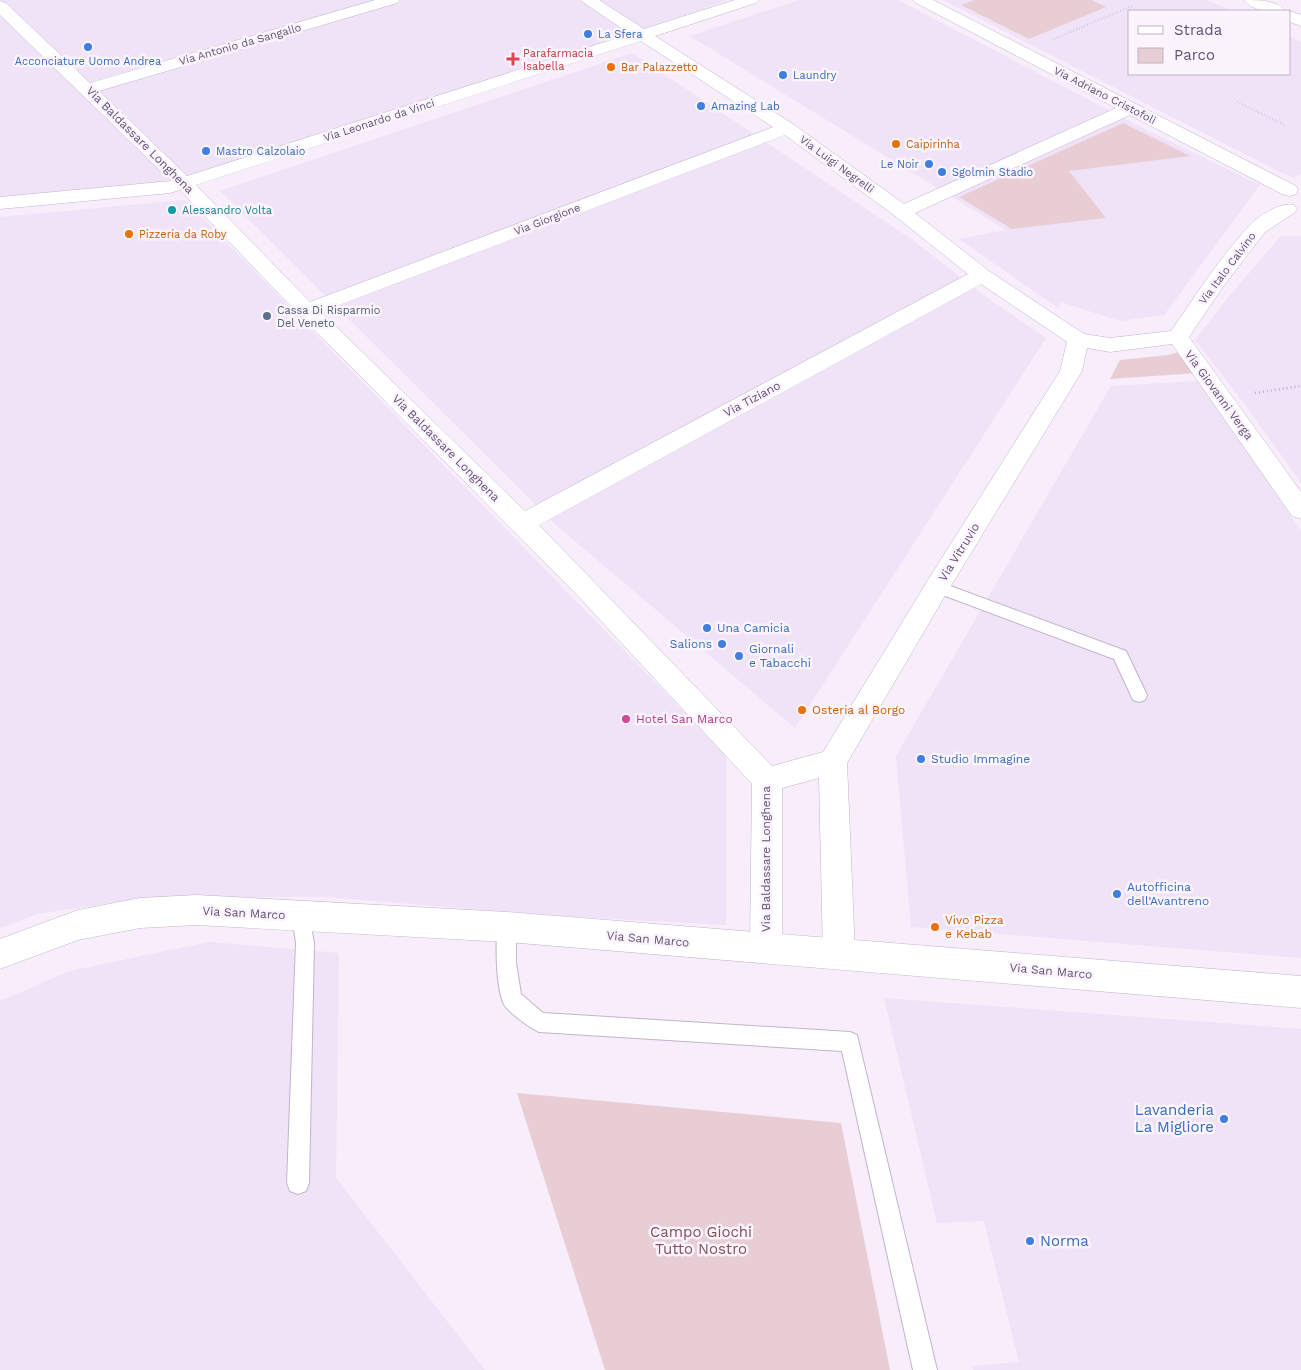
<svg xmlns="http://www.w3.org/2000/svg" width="1301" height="1370" font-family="'Work Sans',sans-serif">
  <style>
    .residential { fill: #f0e2f7 }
    .green { fill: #e8cdd4 }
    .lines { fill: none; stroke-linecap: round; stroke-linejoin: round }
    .service-casing { stroke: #c1b4cc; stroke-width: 2 }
    .minor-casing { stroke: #c1b4cc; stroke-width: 1 }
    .secondary-casing { stroke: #c4b4d1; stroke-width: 1 }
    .path-far1 { stroke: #bfabd3; stroke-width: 2; stroke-dasharray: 0.5 2.5; stroke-linecap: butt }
    .path { stroke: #bfabd3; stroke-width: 2.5; stroke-dasharray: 1 3; stroke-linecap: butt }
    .service { fill: #fff; fill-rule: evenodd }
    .minor { fill: #fff; fill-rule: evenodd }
    .secondary { fill: #fff; fill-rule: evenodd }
    .shop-dot { fill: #3f7fe0; stroke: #fbf4fd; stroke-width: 2 }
    .health-dot { fill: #e0444e; stroke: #fbf4fd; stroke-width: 2 }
    .food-dot { fill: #e8710a; stroke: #fbf4fd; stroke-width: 2 }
    .culture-dot { fill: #0f9aa8; stroke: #fbf4fd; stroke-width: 2 }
    .service-dot { fill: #5c6f8a; stroke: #fbf4fd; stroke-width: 2 }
    .hotel-dot { fill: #d1479c; stroke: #fbf4fd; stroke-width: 2 }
    .labels { text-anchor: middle; stroke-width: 5; stroke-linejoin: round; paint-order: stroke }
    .far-shop-label { font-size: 11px; fill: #366cbe; stroke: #fbf4fd; text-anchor: start }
    .far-street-label { font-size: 11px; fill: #625274; stroke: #fbf4fd }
    .far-health-label { font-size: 11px; fill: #be3a42; stroke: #fbf4fd; text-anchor: start }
    .far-food-label { font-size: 11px; fill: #c56008; stroke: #fbf4fd; text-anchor: start }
    .far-culture-label { font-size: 11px; fill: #0d838f; stroke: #fbf4fd; text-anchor: start }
    .far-service-label { font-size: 11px; fill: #4e5e75; stroke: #fbf4fd; text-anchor: start }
    .street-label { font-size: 12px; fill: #625274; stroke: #fbf4fd }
    .shop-label { font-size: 12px; fill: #366cbe; stroke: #fbf4fd; text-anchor: start }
    .food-label { font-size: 12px; fill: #c56008; stroke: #fbf4fd; text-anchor: start }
    .hotel-label { font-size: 12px; fill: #b23c85; stroke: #fbf4fd; text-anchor: start }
    .near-shop-label { font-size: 15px; fill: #366cbe; stroke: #fbf4fd; text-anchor: end }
    .near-park-label { font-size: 15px; fill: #84525a; stroke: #fbf4fd }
  </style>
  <rect width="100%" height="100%" fill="#f7edfb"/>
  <g class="residential">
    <path d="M 0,0 L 729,0 L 624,36 L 164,183 L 0,197 Z"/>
    <path d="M 799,0 L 898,0 L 1141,127 L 1260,185 L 1164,315 L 1120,321 L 1061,302 L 1058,308 L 959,239 L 1006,230 L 690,36 Z"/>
    <path d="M 943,0 L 1207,0 L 1232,11 L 1130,11 L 1130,74 L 1290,74 L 1290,37 L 1301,42 L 1301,174 L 1294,178 L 1276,170 Z"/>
    <path d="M 632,53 L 914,241 L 982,294 L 1046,338 L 795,728 L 555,524 L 220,191 Z"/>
    <path d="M 185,200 L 726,755 L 726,925 L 540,915 L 327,897 L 148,897 L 37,914 L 0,928 L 0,217 Z"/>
    <path d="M 1281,236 L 1301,236 L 1301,483 L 1244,403 L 1195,340 L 1226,300 Z"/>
    <path d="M 1200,381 L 1301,531 L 1301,958 L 911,927 L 896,756 L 1111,386 Z"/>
    <path d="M 209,942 L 339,953 L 336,1178 L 485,1370 L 0,1370 L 0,1001 L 70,971 Z"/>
    <path d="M 884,998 L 1301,1029 L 1301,1370 L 973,1370 L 973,1366 L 1019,1362 L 984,1221 L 937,1223 Z"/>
  </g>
  <g class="green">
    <path d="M 974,0 L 1091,0 L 1106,7 L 1029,39 L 961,5 Z"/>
    <path d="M 1123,123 L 1190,156 L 1069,171 L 1106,218 L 1012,229 L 959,197 Z"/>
    <path d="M 1182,351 L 1198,373 L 1110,379 L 1120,360 L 1168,355 Z"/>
    <path d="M 517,1093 L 841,1123 L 890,1370 L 605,1370 Z"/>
  </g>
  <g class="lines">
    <defs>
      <g id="service">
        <path d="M 937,581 L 1126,651 L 1147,695 L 1145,700 L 1139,702 L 1133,700 L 1114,659 L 932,591 L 929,587 L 932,583 Z"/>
        <path d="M 301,907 L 308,910 L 314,943 L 309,1183 L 306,1191 L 298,1194 L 290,1191 L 287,1183 L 296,943 L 292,916 L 294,910 Z"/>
        <path d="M 507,918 L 514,921 L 516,927 L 516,963 L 521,994 L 543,1013 L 850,1032 L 857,1035 L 937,1370 L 913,1370 L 842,1051 L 539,1032 C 530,1028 511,1014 505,1006 C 496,993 494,935 500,921 Z"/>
      </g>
      <g id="minor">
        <path d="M 375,0 L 400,0 L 397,3 L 99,91 L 187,176 L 630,34 L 580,0 L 599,0 L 644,29 L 735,0 L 759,0 L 756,3 L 655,36 L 793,124 L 904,204 L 1116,108 L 916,3 L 913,0 L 933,0 L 1296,186 L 1298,190 L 1296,194 L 1289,196 L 1282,194 L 1130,115 L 915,213 L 989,271 L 1084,334 L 1110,338 L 1171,331 C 1196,295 1220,257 1250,225 C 1260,215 1280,202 1294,205 L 1297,209 L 1294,213 L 1265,232 L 1222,288 L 1189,337 L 1301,492 L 1301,519 L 1292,516 L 1172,344 L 1110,352 L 1087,348 L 1082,371 L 946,594 L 847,763 L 855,953 L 850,964 L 839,968 L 828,964 L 823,953 L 819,778 L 782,788 L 782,947 L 777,958 L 766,962 L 755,958 L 750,947 L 752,784 L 580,598 L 280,295 L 180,190 L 170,193 L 0,209 L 0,197 L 171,181 L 0,15 L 0,1 L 6,3 L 90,83 ZM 641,41 L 773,127 L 310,302 L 196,185 ZM 785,135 L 895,216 L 968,274 L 525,511 L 321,312 ZM 981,284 L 1067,342 L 1060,371 L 928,580 L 823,752 L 772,766 L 539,525 Z"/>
        <path d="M 1244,0 C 1258,0 1277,0 1286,11 C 1273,12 1253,12 1244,0 Z"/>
        <path d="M 1290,11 L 1301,15 L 1301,26 L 1290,22 Z"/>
      </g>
      <path id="secondary" d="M 197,895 L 507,912 L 1301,976 L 1301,1008 L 507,942 L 197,925 L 140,928 L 78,940 L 0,969 L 0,939 L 78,910 L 140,898 Z"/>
    </defs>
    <use href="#service" class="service-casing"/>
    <use href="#minor" class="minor-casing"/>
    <use href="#secondary" class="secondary-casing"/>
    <g class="path-far1">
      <path d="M 1054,39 L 1132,6"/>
      <path d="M 1237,102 L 1285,125"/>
    </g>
    <path class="path" d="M 1255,393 L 1301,386"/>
    <use href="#service" class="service"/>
    <use href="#minor" class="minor"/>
    <use href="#secondary" class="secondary"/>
  </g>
  <g class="shop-dot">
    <circle cx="588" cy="34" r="5"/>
    <circle cx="88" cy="47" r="5"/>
    <circle cx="783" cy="75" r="5"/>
    <circle cx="701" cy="106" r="5"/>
    <circle cx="206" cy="151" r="5"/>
    <circle cx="929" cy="164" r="5"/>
    <circle cx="942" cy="172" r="5"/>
    <circle cx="707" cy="628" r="5"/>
    <circle cx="722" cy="644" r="5"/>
    <circle cx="739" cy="656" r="5"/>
    <circle cx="921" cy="759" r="5"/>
    <circle cx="1117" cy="894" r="5"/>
    <circle cx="1224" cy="1119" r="5"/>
    <circle cx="1030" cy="1241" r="5"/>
  </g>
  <path class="health-dot" d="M510.5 51.5h5v5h5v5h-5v5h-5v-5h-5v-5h5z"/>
  <g class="food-dot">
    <circle cx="611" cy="67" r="5"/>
    <circle cx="896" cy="144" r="5"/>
    <circle cx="129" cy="234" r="5"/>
    <circle cx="802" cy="710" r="5"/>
    <circle cx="935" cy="927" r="5"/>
  </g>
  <circle class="culture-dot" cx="172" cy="210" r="5"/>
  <circle class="service-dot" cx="267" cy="316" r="5"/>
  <circle class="hotel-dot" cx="626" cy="719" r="5"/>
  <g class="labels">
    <g class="far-shop-label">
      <text x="598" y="38">La Sfera</text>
      <text x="88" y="65" text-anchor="middle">Acconciature Uomo Andrea</text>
      <text x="793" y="79">Laundry</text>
      <text x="711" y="110">Amazing Lab</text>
      <text x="216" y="155">Mastro Calzolaio</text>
      <text x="919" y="168" text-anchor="end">Le Noir</text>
      <text x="952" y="176">Sgolmin Stadio</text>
    </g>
    <g class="far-street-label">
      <text transform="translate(240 44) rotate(-16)" y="4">Via Antonio da Sangallo</text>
      <text transform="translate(1105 95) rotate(27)" y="4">Via Adriano Cristofoli</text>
      <text transform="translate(379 120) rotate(-18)" y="4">Via Leonardo da Vinci</text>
      <text transform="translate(837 164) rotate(36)" y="4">Via Luigi Negrelli</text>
      <text transform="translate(547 219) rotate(-21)" y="4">Via Giorgione</text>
      <text transform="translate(1227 268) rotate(-53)" y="4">Via Italo Calvino</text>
    </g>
    <g class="far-health-label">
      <text x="523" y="57">Parafarmacia<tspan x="523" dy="13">Isabella</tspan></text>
    </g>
    <g class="far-food-label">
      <text x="621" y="71">Bar Palazzetto</text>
      <text x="906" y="148">Caipirinha</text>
      <text x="139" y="238">Pizzeria da Roby</text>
    </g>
    <g class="far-culture-label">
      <text x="182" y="214">Alessandro Volta</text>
    </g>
    <g class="far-service-label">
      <text x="277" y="314">Cassa Di Risparmio<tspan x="277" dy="13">Del Veneto</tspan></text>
    </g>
    <g class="street-label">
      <text transform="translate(140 140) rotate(45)" y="4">Via Baldassare Longhena</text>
      <text transform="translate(1219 395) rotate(54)" y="4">Via Giovanni Verga</text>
      <text transform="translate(752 399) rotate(-28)" y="4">Via Tiziano</text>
      <text transform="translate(446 448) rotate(45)" y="4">Via Baldassare Longhena</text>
      <text transform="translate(959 552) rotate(-58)" y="4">Via Vitruvio</text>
      <text transform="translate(766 859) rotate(-90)" y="4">Via Baldassare Longhena</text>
      <text transform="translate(244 913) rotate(3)" y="4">Via San Marco</text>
      <text transform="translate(648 939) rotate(5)" y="4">Via San Marco</text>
      <text transform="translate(1051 971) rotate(5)" y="4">Via San Marco</text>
    </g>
    <g class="shop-label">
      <text x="717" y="632">Una Camicia</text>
      <text x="712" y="648" text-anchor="end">Salions</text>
      <text x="749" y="653">Giornali<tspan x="749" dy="14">e Tabacchi</tspan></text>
      <text x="931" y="763">Studio Immagine</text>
      <text x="1127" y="891">Autofficina<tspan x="1127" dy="14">dell'Avantreno</tspan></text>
    </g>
    <g class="food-label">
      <text x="812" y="714">Osteria al Borgo</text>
      <text x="945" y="924">Vivo Pizza<tspan x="945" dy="14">e Kebab</tspan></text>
    </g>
    <g class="hotel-label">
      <text x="636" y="723">Hotel San Marco</text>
    </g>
    <g class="near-shop-label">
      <text x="1214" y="1115">Lavanderia<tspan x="1214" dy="17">La Migliore</tspan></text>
      <text x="1040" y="1246" text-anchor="start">Norma</text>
    </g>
    <g class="near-park-label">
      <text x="701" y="1237">Campo Giochi<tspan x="701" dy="17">Tutto Nostro</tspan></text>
    </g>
  </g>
  <rect x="1128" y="10" width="162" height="65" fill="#fbf4fd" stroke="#beb3c6"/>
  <rect x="1138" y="26" width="25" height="8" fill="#ffffff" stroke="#beb3c6"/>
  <text x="1174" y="35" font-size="15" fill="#625274">Strada</text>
  <rect x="1138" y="48" width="25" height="15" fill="#e8cdd4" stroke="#beb3c6"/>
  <text x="1174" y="60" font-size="15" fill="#625274">Parco</text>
</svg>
